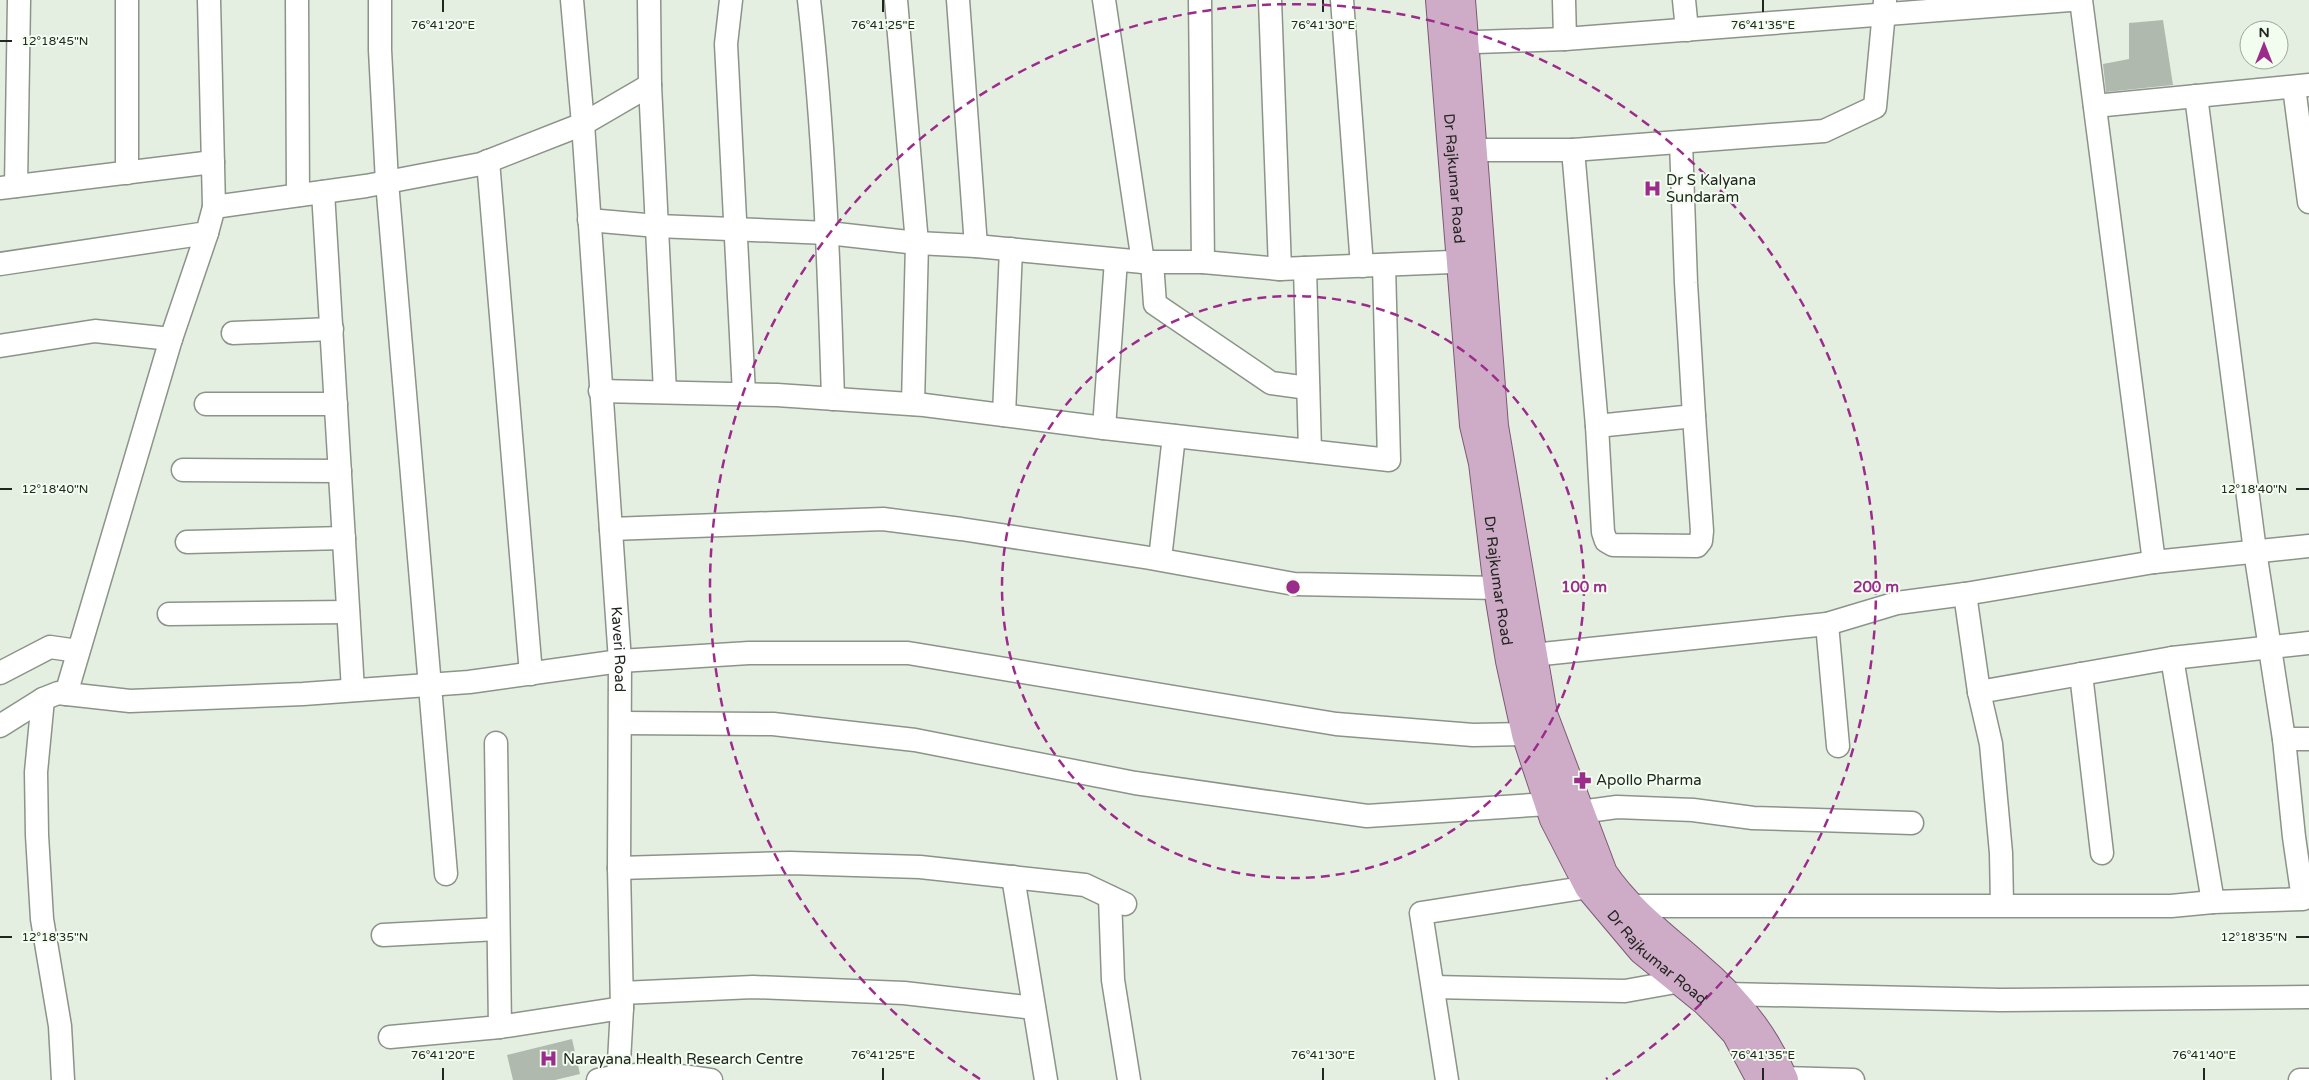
<svg xmlns="http://www.w3.org/2000/svg" width="2309" height="1080" font-family="'Varela Round',sans-serif">
  <style>
    .building { fill: #b0b9ad }
    .lines { fill: none; stroke-linecap: round; stroke-linejoin: round }
    .minor-casing { stroke: #8b9488; stroke-width: 25 }
    .major-casing { stroke: #7d5975; stroke-width: 30 }
    .minor { stroke: #fff; stroke-width: 22 }
    .major { stroke: #ceacc7; stroke-width: 28 }
    .ticks { fill: none; stroke: #222621; stroke-width: 2 }
    .ring { fill: none; stroke: #9b2c8b; stroke-width: 2.5; stroke-dasharray: 9 6 }
    .labels { text-anchor: middle; stroke-width: 4; stroke-linejoin: round; paint-order: stroke }
    .street-label { font-size: 15px; fill: #222621; stroke: #f2fcef }
    .poi-label { font-size: 15px; fill: #222621; stroke: #f2fcef; text-anchor: start }
    .ticks-label { font-size: 12px; text-anchor: middle; fill: #222621; stroke: #f2fcef; stroke-width: 4; stroke-linejoin: round; paint-order: stroke }
    .centre { fill: #9b2c8b; stroke: #f2fcef; stroke-width: 2.5 }
    .ring-label { font-size: 15px; text-anchor: middle; font-weight: bold; fill: #9b2c8b; stroke: #f2fcef; stroke-width: 4; stroke-linejoin: round; paint-order: stroke }
  </style>
  <rect width="100%" height="100%" fill="#e5efe1"/>
  <g class="building">
    <path d="M 2163,20 L 2173,85 L 2106,92 L 2103,64 L 2129,59 L 2129,23 Z"/>
    <path d="M 572,1039 L 580,1074 L 555,1080 L 513,1080 L 507,1055 Z"/>
  </g>
  <g class="lines">
    <defs>
      <g id="minor">
        <path d="M 209,0 L 214,207"/>
        <path d="M 297,0 L 298,195"/>
        <path d="M 380,0 L 380,50 L 387,182 L 446,874"/>
        <path id="s1" d="M 572,0 L 583,124 L 620,661 L 619,868 L 622,1008 L 618,1080"/>
        <path d="M 731,0 L 726,44 L 744,394"/>
        <path d="M 809,0 C 824,132 829,266 833,399"/>
        <path d="M 896,0 L 917,243 L 913,404"/>
        <path d="M 958,0 L 976,246"/>
        <path d="M 1104,0 L 1143,262"/>
        <path d="M 1200,0 L 1203,262"/>
        <path d="M 1270,0 L 1280,269"/>
        <path d="M 1342,0 L 1362,266"/>
        <path d="M 1564,0 L 1565,39"/>
        <path d="M 1684,0 L 1687,30"/>
        <path d="M 2081,0 L 2154,562"/>
        <path d="M 1448,43 L 1565,39 L 2070,0"/>
        <path d="M 650,85 L 665,392"/>
        <path d="M 2294,87 L 2309,202"/>
        <path d="M 2095,106 L 2309,85"/>
        <path d="M 1473,150 L 1573,150 L 1824,131 L 1875,107 L 1885,1"/>
        <path d="M 1573,150 L 1597,426 L 1694,416 L 1686,283 L 1681,142"/>
        <path d="M 488,161 L 531,674"/>
        <path d="M 127,173 L 127,0"/>
        <path d="M 16,186 L 19,0"/>
        <path d="M 0,188 L 213,162"/>
        <path d="M 323,192 L 353,690"/>
        <path d="M 589,220 L 657,226 L 828,233 L 917,243 L 976,246 L 1143,262 L 1203,262 L 1280,269 L 1476,261"/>
        <path d="M 1152,262 L 1155,304 L 1271,383 L 1308,388"/>
        <path d="M 0,264 L 207,233 L 214,207 L 366,186 L 481,164 L 583,124 L 650,85 L 649,0"/>
        <path d="M 1305,268 L 1310,451"/>
        <path d="M 233,333 L 332,329"/>
        <path d="M 0,346 L 95,331 L 171,339"/>
        <path d="M 600,391 L 777,395 L 924,405 L 1104,428 L 1389,460 L 1384,265"/>
        <path d="M 206,404 L 336,404"/>
        <path d="M 1004,415 L 1011,249"/>
        <path d="M 1597,426 L 1603,532 L 1606,541 L 1613,545 L 1697,546 L 1701,541 L 1702,531 L 1694,416"/>
        <path d="M 1104,428 L 1116,260"/>
        <path d="M 183,470 L 340,471"/>
        <path d="M 611,529 L 883,519 L 961,529 L 1150,558 L 1294,584 L 1498,588"/>
        <path d="M 187,542 L 344,538"/>
        <path d="M 1160,559 L 1174,436"/>
        <path d="M 1965,594 L 1979,692 L 1991,744 L 2001,853 L 2002,905"/>
        <path d="M 169,614 L 348,612"/>
        <path d="M 1827,624 L 1838,746"/>
        <path d="M 1533,655 L 1827,624 L 1897,603 L 1965,594 L 2154,562 L 2309,546"/>
        <path d="M 2172,658 L 2213,902"/>
        <path d="M 0,673 L 50,647 L 78,651"/>
        <path d="M 2081,674 L 2102,853"/>
        <path d="M 1979,692 L 2172,658 L 2309,643"/>
        <path d="M 66,694 L 171,339 L 207,233"/>
        <path d="M 43,699 L 36,772 L 37,835 L 42,919 L 60,1026 L 63,1080"/>
        <path d="M 621,723 L 773,724 L 915,740 L 1135,783 L 1367,816 L 1548,804"/>
        <path d="M 0,726 L 43,699 L 58,693 L 130,701 L 303,694 L 469,682 L 620,661 L 749,653 L 908,653 L 1336,724 L 1473,735 L 1526,734"/>
        <path d="M 2284,739 L 2309,739"/>
        <path d="M 496,743 L 500,1027 L 622,1008"/>
        <path d="M 1580,812 L 1617,807 L 1693,810 L 1753,818 L 1912,823"/>
        <path d="M 619,868 L 790,863 L 920,867 L 1085,885 L 1125,904"/>
        <path d="M 1013,877 L 1046,1080"/>
        <path d="M 1110,897 L 1113,980 L 1129,1080"/>
        <path d="M 1631,906 L 2171,906 L 2213,902 L 2303,899 L 2294,837 L 2284,739 L 2255,551 L 2196,96"/>
        <path d="M 383,935 L 498,929"/>
        <path d="M 1433,987 L 1625,991 L 1681,981"/>
        <path d="M 622,993 L 753,987 L 904,993 L 1034,1008"/>
        <path d="M 1727,994 L 2000,1000 L 2309,997"/>
        <path d="M 390,1037 L 500,1027"/>
        <path d="M 1783,1078 L 1853,1080"/>
        <path d="M 598,1080 C 636,1072 674,1074 711,1080"/>
        <path d="M 1447,1080 L 1421,913 L 1589,887"/>
        <path d="M 2300,1080 L 2309,1080"/>
      </g>
      <g id="major">
        <path id="s2" d="M 1440,0 L 1474,425 L 1483,463 L 1498,588 L 1510,661 L 1526,734 L 1554,819 L 1589,887 L 1642,950 L 1705,1001 L 1721,1017 L 1736,1033 L 1761,1080"/>
        <path d="M 1461,0 L 1494,426 L 1543,714 L 1603,873 C 1627,909 1663,936 1696,965 C 1733,996 1765,1035 1784,1080"/>
      </g>
    </defs>
    <use href="#minor" class="minor-casing"/>
    <use href="#major" class="major-casing"/>
    <use href="#minor" class="minor"/>
    <use href="#major" class="major"/>
  </g>
  <path class="ticks" d="M 443,0 L 443,12M 883,0 L 883,12M 1323,0 L 1323,12M 1763,0 L 1763,12M 0,41 L 12,41M 0,489 L 12,489M 2296,489 L 2309,489M 0,937 L 12,937M 2296,937 L 2309,937M 443,1068 L 443,1080M 883,1068 L 883,1080M 1323,1068 L 1323,1080M 1763,1068 L 1763,1080M 2204,1068 L 2204,1080"/>
  <g class="ring">
    <circle cx="1293" cy="587" r="291"/>
    <path d="M980 1079A583 583 0 1 1 1606 1079"/>
  </g>
  <defs>
    <symbol id="hospital-bare" viewBox="-9 -9 18 18"><path d="M-5-5h3v3.5h4V-5h3V5h-3V1.5h-4V5h-3Z" fill="#9b2c8b" stroke="#f2fcef" stroke-width="2.5" paint-order="stroke"/></symbol>
    <symbol id="pharmacy-bare" viewBox="-9 -9 18 18"><path d="M-2-6h4v4h4v4h-4v4h-4v-4h-4v-4h4Z" fill="#9b2c8b" stroke="#f2fcef" stroke-width="2.5" paint-order="stroke"/></symbol>
  </defs>
  <g fill-rule="evenodd">
    <use href="#hospital-bare" x="1640" y="176" width="25" height="25"/>
    <use href="#pharmacy-bare" x="1570" y="768" width="25" height="25"/>
    <use href="#hospital-bare" x="536" y="1046" width="25" height="25"/>
  </g>
  <g class="labels">
    <g class="street-label">
      <text dy="5" stroke="none"><textPath href="#s2" startOffset="179">Dr Rajkumar Road</textPath></text>
      <text dy="5" stroke="none"><textPath href="#s2" startOffset="584">Dr Rajkumar Road</textPath></text>
      <text dy="5" stroke="none"><textPath href="#s1" startOffset="651">Kaveri Road</textPath></text>
      <text dy="5" stroke="none"><textPath href="#s2" startOffset="1004">Dr Rajkumar Road</textPath></text>
    </g>
    <g class="poi-label">
      <text x="1666" y="185">Dr S Kalyana<tspan x="1666" dy="17">Sundaram</tspan></text>
      <text x="1596" y="785">Apollo Pharma</text>
      <text x="563" y="1064">Narayana Health Research Centre</text>
    </g>
  </g>
  <g class="ticks-label">
    <text x="443" y="29">76°41'20"E</text>
    <text x="883" y="29">76°41'25"E</text>
    <text x="1323" y="29">76°41'30"E</text>
    <text x="1763" y="29">76°41'35"E</text>
    <text x="55" y="45">12°18'45"N</text>
    <text x="55" y="493">12°18'40"N</text>
    <text x="2254" y="493">12°18'40"N</text>
    <text x="55" y="941">12°18'35"N</text>
    <text x="2254" y="941">12°18'35"N</text>
    <text x="443" y="1059">76°41'20"E</text>
    <text x="883" y="1059">76°41'25"E</text>
    <text x="1323" y="1059">76°41'30"E</text>
    <text x="1763" y="1059">76°41'35"E</text>
    <text x="2204" y="1059">76°41'40"E</text>
  </g>
  <circle cx="1293" cy="587" r="8" class="centre"/>
  <g class="ring-label">
    <text x="1584" y="592">100 m</text>
    <text x="1876" y="592">200 m</text>
  </g>
  <g transform="translate(2264 45)"><circle r="24" fill="#f2fcef" stroke="#9fa69d"/>
  <path d="M0-4L9 19L0 12L-9 19Z" fill="#9b2c8b"/>
  <text y="-8" font-size="14" font-weight="bold" text-anchor="middle" fill="#222621">N</text>
  </g>
</svg>
